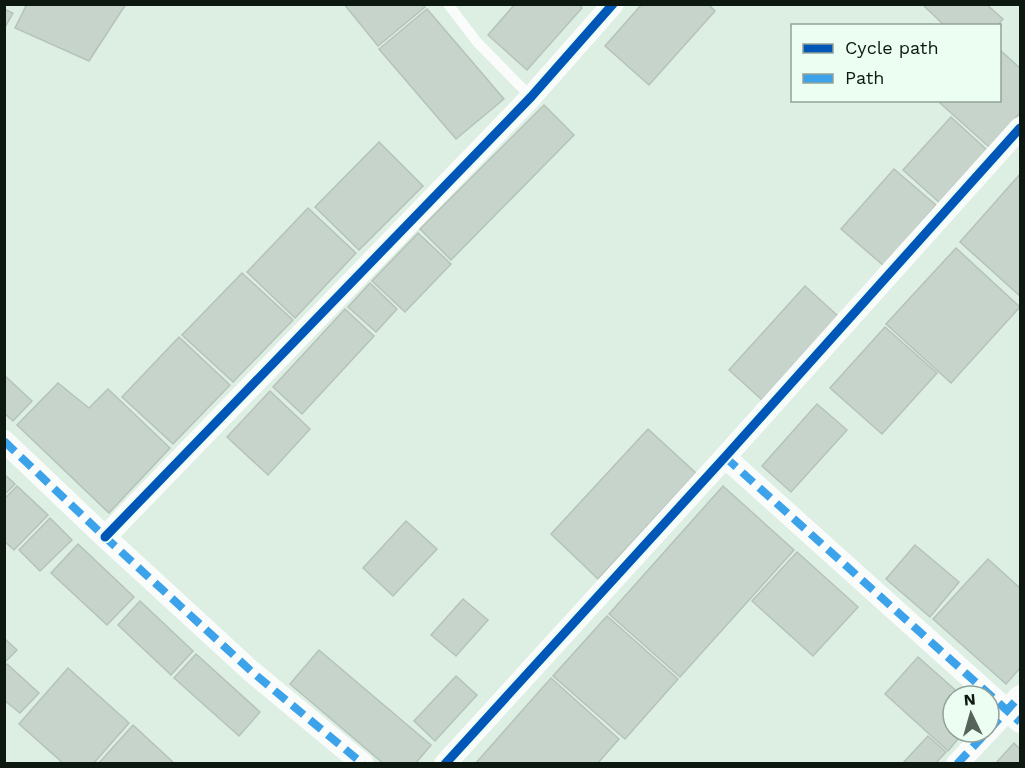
<svg xmlns="http://www.w3.org/2000/svg" width="1025" height="768" font-family="'Work Sans',sans-serif">
  <style>
    .building { fill: #c7d4cb; stroke: #b5c3ba; stroke-width: 1.5 }
    .lines { fill: none; stroke-linecap: round; stroke-linejoin: round }
    .service { stroke: #fafcfb; stroke-width: 10 }
    .minor { stroke: #fafcfb; stroke-width: 22 }
    .quiet { stroke: #3ca2ea; stroke-width: 8; stroke-dasharray: 15 8; stroke-linecap: butt }
    .cycleway-casing { stroke: #ecfef2; stroke-width: 13 }
    .cycleway { stroke: #0057b8; stroke-width: 9 }
  </style>
  <rect width="100%" height="100%" fill="#ddeee3"/>
  <g class="building">
    <path d="M 27,4 L 126,4 L 89,61 L 15,28 Z"/>
    <path d="M 344,4 L 423,4 L 425,7 L 378,46 Z"/>
    <path d="M 515,4 L 579,4 L 582,8 L 527,70 L 488,35 Z"/>
    <path d="M 642,4 L 708,4 L 715,11 L 649,85 L 605,46 Z"/>
    <path d="M 922,4 L 986,4 L 1003,19 L 997,26 L 945,26 Z"/>
    <path d="M 4,9 L 13,13 L 4,29 Z"/>
    <path d="M 427,9 L 504,99 L 456,139 L 379,49 Z"/>
    <path d="M 1000,50 L 1020,68 L 1020,113 L 989,147 L 940,103 L 943,100 L 1000,100 Z"/>
    <path d="M 544,105 L 574,135 L 451,260 L 420,229 Z"/>
    <path d="M 951,117 L 987,150 L 940,203 L 903,170 Z"/>
    <path d="M 379,142 L 423,186 L 359,250 L 315,207 Z"/>
    <path d="M 894,169 L 936,205 L 884,266 L 841,229 Z"/>
    <path d="M 1020,174 L 1020,296 L 960,242 Z"/>
    <path d="M 308,208 L 356,253 L 295,318 L 247,272 Z"/>
    <path d="M 418,233 L 451,264 L 405,312 L 372,281 Z"/>
    <path d="M 956,248 L 1020,307 L 951,383 L 886,324 Z"/>
    <path d="M 242,273 L 293,320 L 233,382 L 182,335 Z"/>
    <path d="M 370,283 L 397,309 L 376,332 L 348,307 Z"/>
    <path d="M 805,286 L 838,316 L 762,400 L 729,370 Z"/>
    <path d="M 345,309 L 374,336 L 302,414 L 273,387 Z"/>
    <path d="M 885,327 L 937,373 L 882,434 L 830,388 Z"/>
    <path d="M 179,337 L 230,385 L 173,444 L 122,397 Z"/>
    <path d="M 4,375 L 32,401 L 13,421 L 4,413 Z"/>
    <path d="M 58,383 L 89,408 L 108,389 L 170,448 L 109,513 L 17,425 Z"/>
    <path d="M 270,391 L 310,429 L 268,475 L 227,437 Z"/>
    <path d="M 817,404 L 847,430 L 791,492 L 762,466 Z"/>
    <path d="M 648,429 L 696,473 L 598,579 L 551,534 Z"/>
    <path d="M 4,474 L 15,484 L 4,495 Z"/>
    <path d="M 17,486 L 48,515 L 14,550 L 4,541 L 4,499 Z"/>
    <path d="M 723,486 L 794,550 L 680,677 L 609,614 Z"/>
    <path d="M 50,518 L 72,540 L 40,571 L 19,550 Z"/>
    <path d="M 406,521 L 437,549 L 393,596 L 363,568 Z"/>
    <path d="M 78,544 L 134,597 L 107,625 L 51,573 Z"/>
    <path d="M 915,545 L 959,582 L 930,617 L 886,579 Z"/>
    <path d="M 797,552 L 858,607 L 813,656 L 752,601 Z"/>
    <path d="M 988,559 L 1020,588 L 1020,668 L 1006,684 L 933,619 Z"/>
    <path d="M 463,599 L 488,620 L 456,656 L 431,635 Z"/>
    <path d="M 140,601 L 193,651 L 171,675 L 118,625 Z"/>
    <path d="M 607,616 L 678,679 L 625,739 L 553,676 Z"/>
    <path d="M 4,638 L 17,650 L 4,663 Z"/>
    <path d="M 319,650 L 431,745 L 415,764 L 384,764 L 290,684 Z"/>
    <path d="M 196,654 L 260,712 L 239,736 L 174,678 Z"/>
    <path d="M 918,657 L 962,696 L 953,696 L 953,732 L 964,732 L 948,751 L 885,694 Z"/>
    <path d="M 7,664 L 39,693 L 20,713 L 4,700 L 4,667 Z"/>
    <path d="M 68,668 L 129,723 L 93,764 L 64,764 L 19,724 Z"/>
    <path d="M 456,676 L 477,695 L 435,741 L 414,721 Z"/>
    <path d="M 551,678 L 619,739 L 597,764 L 475,764 Z"/>
    <path d="M 133,725 L 175,764 L 98,764 Z"/>
    <path d="M 928,736 L 946,752 L 935,764 L 902,764 Z"/>
    <path d="M 1014,743 L 1020,749 L 1020,764 L 995,764 Z"/>
  </g>
  <g class="lines">
    <path class="service" d="M 448,4 L 477,42 L 531,97"/>
    <g class="minor">
      <path d="M 4,441 L 105,537 L 251,671 L 363,764"/>
      <path d="M 725,457 L 1020,722"/>
      <path d="M 105,537 L 531,97 L 613,4"/>
      <path d="M 989,730 L 1020,696"/>
      <path d="M 445,764 L 725,457 L 1020,128"/>
      <path d="M 957,764 L 987,732"/>
    </g>
    <g class="quiet">
      <path d="M 4,441 L 105,537 L 251,671 L 363,764"/>
      <path d="M 725,457 L 1020,722"/>
      <path d="M 989,730 L 1020,696"/>
      <path d="M 957,764 L 987,732"/>
    </g>
    <defs>
      <g id="cycleway">
        <path d="M 105,537 L 531,97 L 613,4"/>
        <path d="M 445,764 L 725,457 L 1020,128"/>
      </g>
    </defs>
    <use href="#cycleway" class="cycleway-casing"/>
    <use href="#cycleway" class="cycleway"/>
  </g>
  <rect width="1025" height="768" fill="none" stroke="#0d1811" stroke-width="12"/>
  <rect x="791" y="24" width="210" height="78" fill="#ecfef2" stroke="#93a298" stroke-width="1.5"/>
  <rect x="803" y="44" width="30" height="9" fill="#0057b8" stroke="#93a298" stroke-width="1.5"/>
  <text x="845" y="54" font-size="18" fill="#0d1811">Cycle path</text>
  <rect x="803" y="74" width="30" height="9" fill="#3ca2ea" stroke="#93a298" stroke-width="1.5"/>
  <text x="845" y="84" font-size="18" fill="#0d1811">Path</text>
  <g transform="translate(971 714) rotate(355)"><circle r="28" fill="#ecfef2" stroke="#93a298" stroke-width="1.5"/>
  <path d="M0-4.5L10 22L0 15L-10 22Z" fill="#56635a"/>
  <text y="-9" font-size="16" font-weight="bold" text-anchor="middle" fill="#0d1811">N</text>
  </g>
</svg>
